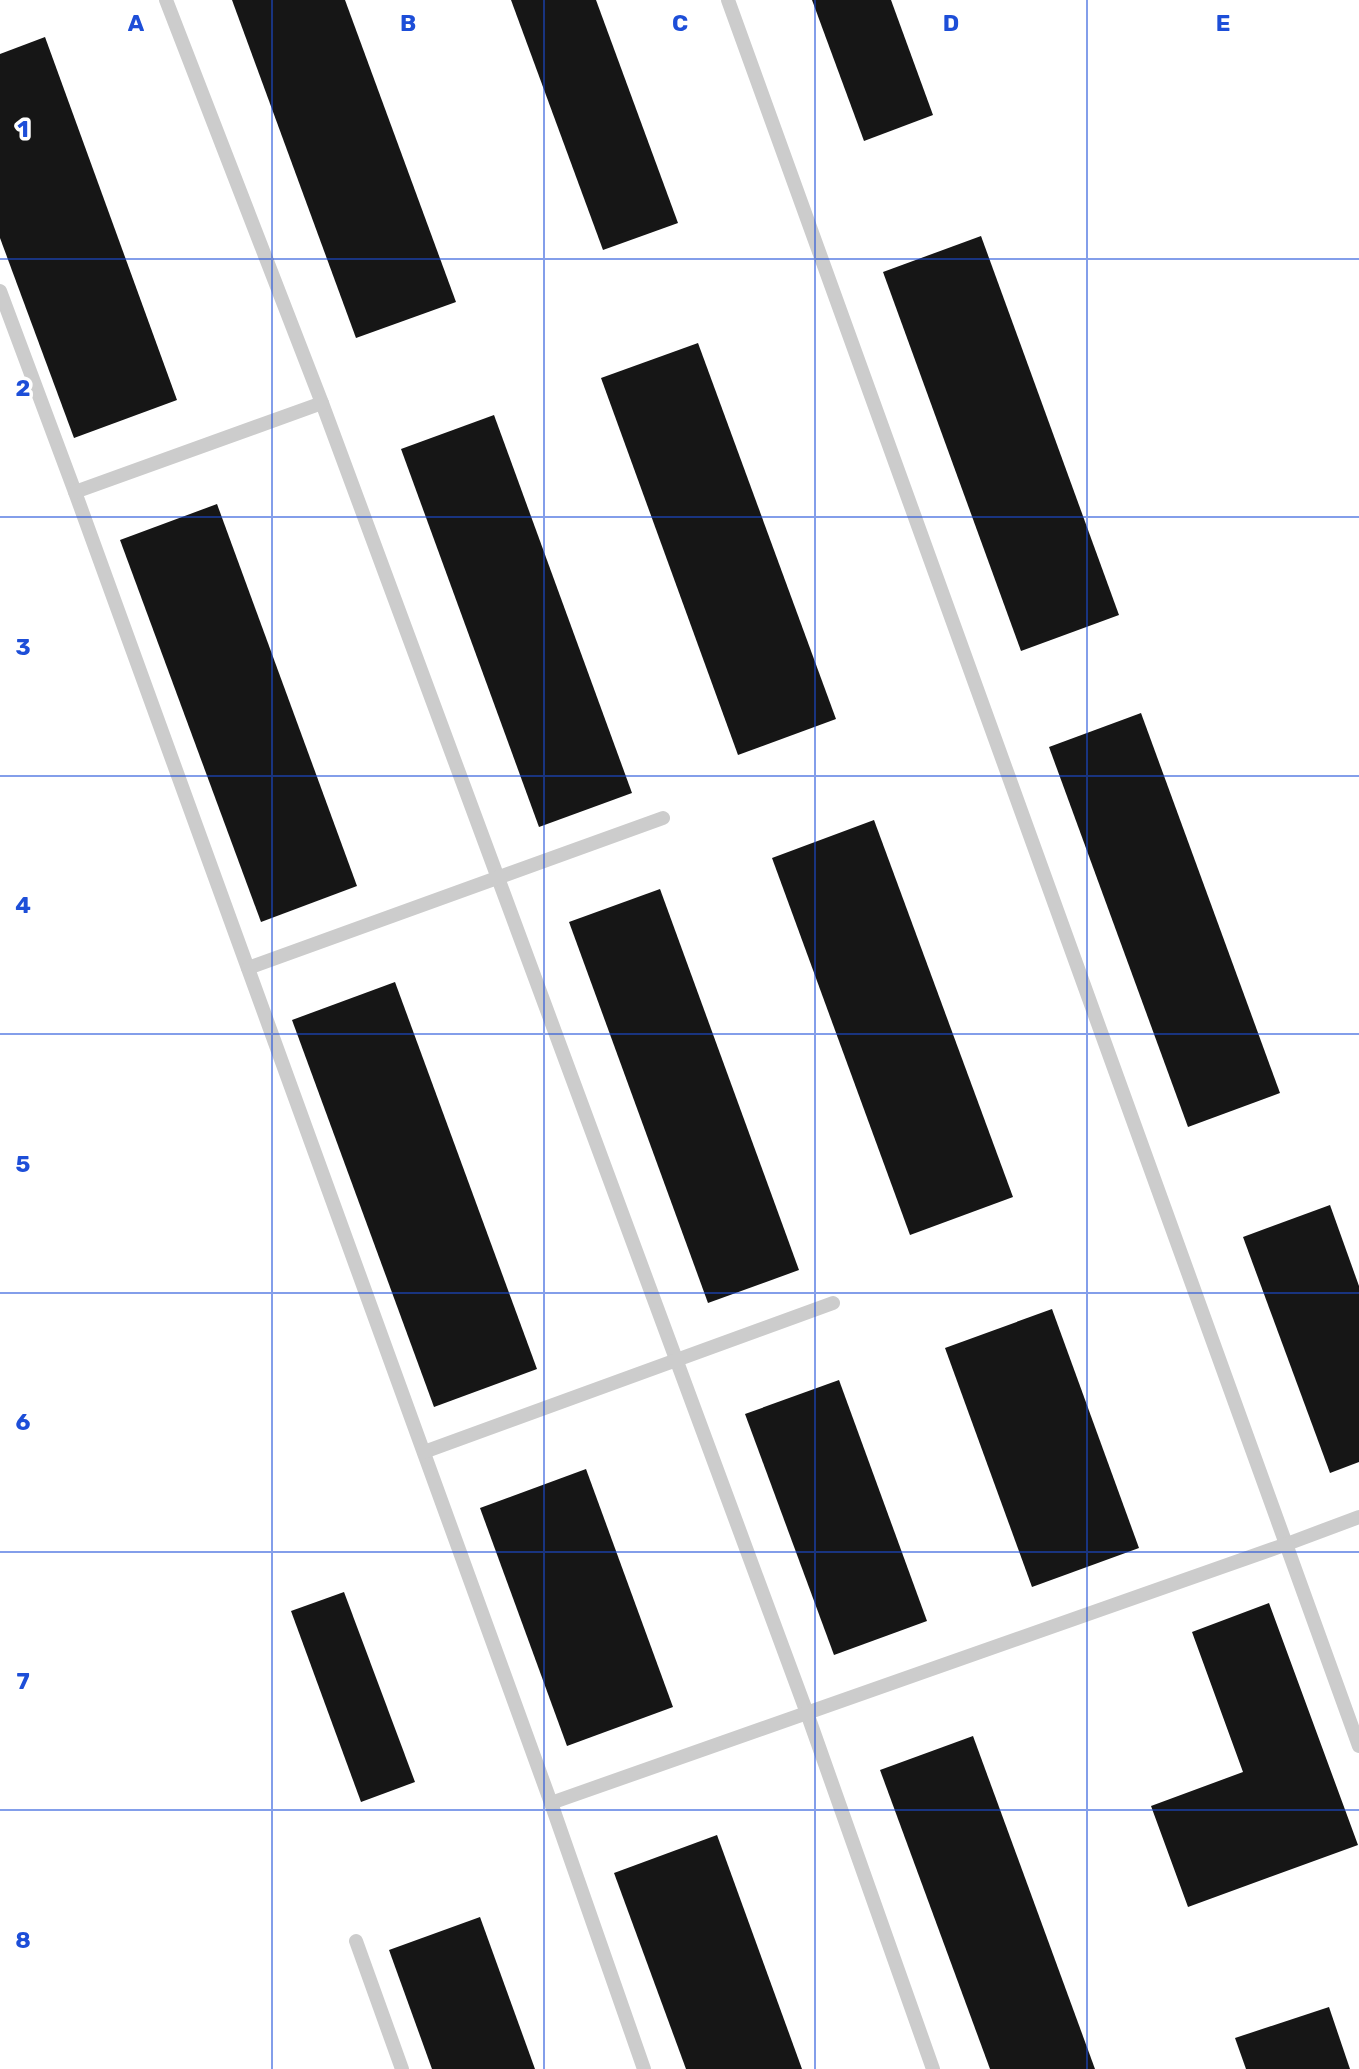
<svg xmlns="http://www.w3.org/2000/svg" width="1359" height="2069" font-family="Rubik,sans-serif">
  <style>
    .building { fill: #161616 }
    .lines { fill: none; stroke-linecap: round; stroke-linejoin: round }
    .lane { stroke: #ccc; stroke-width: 14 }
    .grid { fill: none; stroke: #1d4ed8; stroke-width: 2; stroke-opacity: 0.55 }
    .grid-label { font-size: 23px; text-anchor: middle; font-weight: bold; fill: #1d4ed8; stroke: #fff; stroke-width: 7; stroke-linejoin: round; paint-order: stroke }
  </style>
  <rect width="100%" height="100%" fill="#fff"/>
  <g class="building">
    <path d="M 232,0 L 345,0 L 456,302 L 356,338 Z"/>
    <path d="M 511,0 L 596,0 L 678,223 L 603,250 Z"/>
    <path d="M 812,0 L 891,0 L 933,115 L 864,141 Z"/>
    <path d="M 45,37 L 177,400 L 74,438 L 0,238 L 0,54 Z"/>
    <path d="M 981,236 L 1119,615 L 1021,651 L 883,272 Z"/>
    <path d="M 698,343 L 836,719 L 738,755 L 601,378 Z"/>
    <path d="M 494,415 L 632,793 L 539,827 L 401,449 Z"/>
    <path d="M 217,504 L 357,886 L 261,922 L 120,540 Z"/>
    <path d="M 1141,713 L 1280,1093 L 1188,1127 L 1049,747 Z"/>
    <path d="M 874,820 L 1013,1197 L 910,1235 L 772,858 Z"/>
    <path d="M 660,889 L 799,1270 L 708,1303 L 569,922 Z"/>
    <path d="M 395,982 L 537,1369 L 434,1407 L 292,1020 Z"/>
    <path d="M 1330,1205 L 1359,1286 L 1359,1462 L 1330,1473 L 1243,1237 Z"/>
    <path d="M 1052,1309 L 1139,1548 L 1032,1587 L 945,1348 Z"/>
    <path d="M 839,1380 L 927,1621 L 834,1655 L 745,1414 Z"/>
    <path d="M 586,1469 L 673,1707 L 567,1746 L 480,1508 Z"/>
    <path d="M 344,1592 L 415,1782 L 361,1802 L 291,1611 Z"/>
    <path d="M 1269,1603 L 1358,1845 L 1188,1907 L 1151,1806 L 1243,1772 L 1192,1632 Z"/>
    <path d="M 973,1736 L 1095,2069 L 990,2069 L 880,1770 Z"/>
    <path d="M 717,1835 L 802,2069 L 686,2069 L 614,1873 Z"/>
    <path d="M 480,1917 L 535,2069 L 432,2069 L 389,1950 Z"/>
    <path d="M 1329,2007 L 1350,2069 L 1246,2069 L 1235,2038 Z"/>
  </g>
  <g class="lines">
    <g class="lane">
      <path d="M 166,0 L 322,403 L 498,878 L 807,1713 L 933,2069"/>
      <path d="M 728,0 L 1359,1746"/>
      <path d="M 0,291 L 75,492 L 551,1803 L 644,2069"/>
      <path d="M 75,492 L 322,403"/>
      <path d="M 248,968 L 663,818"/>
      <path d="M 424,1452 L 833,1303"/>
      <path d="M 551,1803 L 1287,1544 L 1359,1517"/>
      <path d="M 356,1941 L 402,2069"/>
    </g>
  </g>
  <path class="grid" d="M 272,0 L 272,2069M 544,0 L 544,2069M 815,0 L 815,2069M 1087,0 L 1087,2069M 0,259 L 1359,259M 0,517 L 1359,517M 0,776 L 1359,776M 0,1034 L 1359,1034M 0,1293 L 1359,1293M 0,1552 L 1359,1552M 0,1810 L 1359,1810"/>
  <g class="grid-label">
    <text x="136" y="31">A</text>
    <text x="408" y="31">B</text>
    <text x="680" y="31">C</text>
    <text x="951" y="31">D</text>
    <text x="1223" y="31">E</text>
    <text x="23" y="137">1</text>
    <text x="23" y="396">2</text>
    <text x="23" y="655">3</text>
    <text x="23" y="913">4</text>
    <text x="23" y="1172">5</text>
    <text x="23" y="1430">6</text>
    <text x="23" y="1689">7</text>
    <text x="23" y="1948">8</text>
  </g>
</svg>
